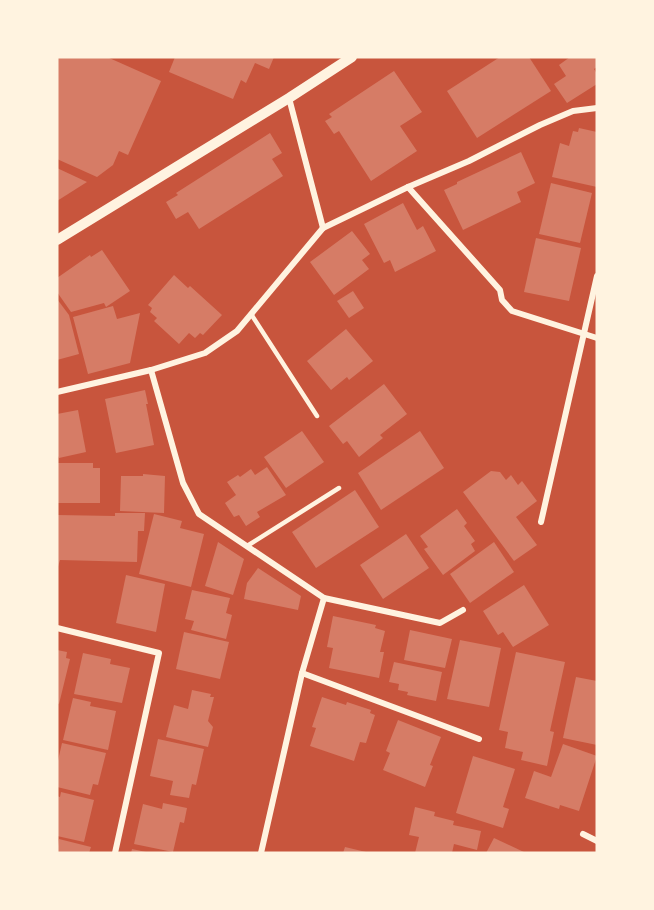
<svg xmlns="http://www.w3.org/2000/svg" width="654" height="910" font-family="'Nunito Sans',sans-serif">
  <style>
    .building { fill: #d67c66 }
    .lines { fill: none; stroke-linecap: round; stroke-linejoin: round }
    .service { stroke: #fff3e0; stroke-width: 4.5 }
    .minor { stroke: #fff3e0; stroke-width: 6 }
    .tertiary { stroke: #fff3e0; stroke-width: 10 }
  </style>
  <rect width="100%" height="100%" fill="#c8553d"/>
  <g class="building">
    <path d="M 57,57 L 107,57 L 161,81 L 128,155 L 119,151 L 113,165 L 97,177 L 57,159 Z"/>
    <path d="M 175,57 L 274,57 L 269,69 L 255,63 L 246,83 L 241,80 L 233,99 L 169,72 Z"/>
    <path d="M 500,57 L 529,57 L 551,91 L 477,138 L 447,91 Z"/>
    <path d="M 570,57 L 597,57 L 597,67 L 594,69 L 597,74 L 597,84 L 567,103 L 554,84 L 566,76 L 559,65 Z"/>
    <path d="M 394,71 L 422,112 L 400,126 L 417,151 L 371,181 L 339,131 L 334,134 L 325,121 L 332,117 L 329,114 Z"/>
    <path d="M 579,128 L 597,132 L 597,187 L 552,177 L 560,143 L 569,146 L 573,131 L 578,132 Z"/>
    <path d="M 270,133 L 282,153 L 272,159 L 283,176 L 199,229 L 188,212 L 176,219 L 166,202 L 178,195 L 176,193 Z"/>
    <path d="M 521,152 L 535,183 L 517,192 L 521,202 L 463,230 L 444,190 L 457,184 L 457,182 Z"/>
    <path d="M 57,168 L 87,182 L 57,201 Z"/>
    <path d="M 551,183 L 592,193 L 580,243 L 539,234 Z"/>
    <path d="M 403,203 L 417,230 L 423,226 L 436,251 L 395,272 L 390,260 L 384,263 L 364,224 Z"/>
    <path d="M 352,231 L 370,254 L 362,260 L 369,269 L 334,295 L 310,262 Z"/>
    <path d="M 536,238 L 581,248 L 569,301 L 524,292 Z"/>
    <path d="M 102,250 L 130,291 L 106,307 L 104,303 L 71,312 L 57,292 L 57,278 L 90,255 L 91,257 Z"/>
    <path d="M 174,275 L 188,288 L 190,286 L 222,315 L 203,335 L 200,333 L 195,338 L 189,333 L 179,344 L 154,321 L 157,318 L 150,312 L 152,308 L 148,305 Z"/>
    <path d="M 353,291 L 364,308 L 349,318 L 337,301 Z"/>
    <path d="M 57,299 L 69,315 L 79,354 L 57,360 Z"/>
    <path d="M 113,306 L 117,319 L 140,313 L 130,363 L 88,374 L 73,317 Z"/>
    <path d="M 346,329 L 373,361 L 349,380 L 347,377 L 331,390 L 307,361 Z"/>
    <path d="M 384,384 L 407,414 L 380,435 L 383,438 L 359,457 L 347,441 L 343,444 L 329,426 Z"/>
    <path d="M 145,390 L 148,404 L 146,404 L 154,445 L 116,453 L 105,399 Z"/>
    <path d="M 78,410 L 86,452 L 59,458 L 57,454 L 57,414 Z"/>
    <path d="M 302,431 L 324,462 L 286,488 L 264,457 Z"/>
    <path d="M 420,431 L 444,468 L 381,510 L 358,473 Z"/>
    <path d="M 57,463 L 93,463 L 93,468 L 100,468 L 100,503 L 57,503 Z"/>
    <path d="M 267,467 L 286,495 L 257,512 L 260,517 L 246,526 L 239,515 L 234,517 L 225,503 L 236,495 L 227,482 L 238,475 L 240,477 L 251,469 L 255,475 Z"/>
    <path d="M 491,471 L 500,472 L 506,480 L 511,475 L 518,485 L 522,481 L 537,501 L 516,517 L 537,545 L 514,561 L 463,492 Z"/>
    <path d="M 143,474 L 165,476 L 164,513 L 120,511 L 121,476 L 143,476 Z"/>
    <path d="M 355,490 L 379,527 L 316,568 L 292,532 Z"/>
    <path d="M 457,509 L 467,523 L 464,526 L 475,541 L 471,544 L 475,551 L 443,575 L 424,549 L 428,547 L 420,536 Z"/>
    <path d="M 115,513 L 145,513 L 144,531 L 138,531 L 137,562 L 60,560 L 57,570 L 57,515 L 115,516 Z"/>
    <path d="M 154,514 L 182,521 L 180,528 L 204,534 L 191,587 L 139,574 Z"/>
    <path d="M 406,534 L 429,568 L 383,599 L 360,565 Z"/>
    <path d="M 218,542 L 244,559 L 233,595 L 205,586 Z"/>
    <path d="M 494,542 L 514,572 L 470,603 L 450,574 Z"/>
    <path d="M 258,568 L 301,596 L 298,610 L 244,599 L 247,583 Z"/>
    <path d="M 126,575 L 165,584 L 156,632 L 116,623 Z"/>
    <path d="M 524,585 L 549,625 L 513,647 L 503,632 L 498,635 L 483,611 Z"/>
    <path d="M 192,590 L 230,598 L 226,613 L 232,615 L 226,639 L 191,630 L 194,621 L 185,619 Z"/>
    <path d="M 333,616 L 376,625 L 375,628 L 385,631 L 380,652 L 384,652 L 379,678 L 329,668 L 333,648 L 327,647 Z"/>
    <path d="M 410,630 L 452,639 L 445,668 L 404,660 Z"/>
    <path d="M 184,632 L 229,642 L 220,679 L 176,669 Z"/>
    <path d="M 460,640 L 501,648 L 489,707 L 447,699 Z"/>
    <path d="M 57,650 L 67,652 L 66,658 L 70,659 L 59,704 L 57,703 Z"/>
    <path d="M 516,652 L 565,662 L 550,731 L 554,732 L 547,766 L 521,760 L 523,752 L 505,748 L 508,732 L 499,730 Z"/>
    <path d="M 83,653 L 111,659 L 110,664 L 130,668 L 122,703 L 74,694 Z"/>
    <path d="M 394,662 L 442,672 L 436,701 L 407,695 L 408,692 L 398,690 L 399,684 L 389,682 Z"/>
    <path d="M 576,677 L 597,681 L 597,745 L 563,738 Z"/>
    <path d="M 192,690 L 211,694 L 210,697 L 214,697 L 208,721 L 213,727 L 208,747 L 166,737 L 174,705 L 188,709 Z"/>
    <path d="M 322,697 L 346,705 L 347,702 L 371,710 L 370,713 L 375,715 L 366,743 L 360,742 L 354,761 L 310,746 L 316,728 L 312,727 Z"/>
    <path d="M 73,698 L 91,702 L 90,706 L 116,711 L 108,750 L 63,740 Z"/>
    <path d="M 398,720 L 441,737 L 430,765 L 433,766 L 425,787 L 383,770 L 390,753 L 386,751 Z"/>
    <path d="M 158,739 L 204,749 L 196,785 L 192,784 L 189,798 L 170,795 L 173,781 L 150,776 Z"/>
    <path d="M 62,743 L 106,753 L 98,785 L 93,784 L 90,795 L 57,787 L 57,765 Z"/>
    <path d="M 563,744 L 597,756 L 579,811 L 560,805 L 559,809 L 525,798 L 534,771 L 551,777 Z"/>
    <path d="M 473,756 L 515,769 L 503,807 L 509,809 L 503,828 L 456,813 Z"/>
    <path d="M 61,792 L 94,800 L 84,842 L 57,836 L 57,796 L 60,797 Z"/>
    <path d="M 163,803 L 187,808 L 184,823 L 180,822 L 173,852 L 134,844 L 143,804 L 162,809 Z"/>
    <path d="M 415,807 L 435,812 L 434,816 L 454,821 L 453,825 L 481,831 L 477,850 L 454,844 L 452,853 L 415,853 L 419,837 L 409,835 Z"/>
    <path d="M 494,838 L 526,853 L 486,853 Z"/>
    <path d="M 59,839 L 91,847 L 89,853 L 57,853 Z"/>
    <path d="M 345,847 L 366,852 L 366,853 L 343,853 Z"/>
    <path d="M 132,849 L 146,852 L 146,853 L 131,853 Z"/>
  </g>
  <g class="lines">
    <g class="service">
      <path d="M 251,314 L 317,416"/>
      <path d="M 247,546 L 339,488"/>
    </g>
    <g class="minor">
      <path d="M 289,98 L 323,228"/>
      <path d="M 408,187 L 500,290 L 502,300 L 512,311 L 597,338"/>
      <path d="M 151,370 L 183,483 L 199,514 L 324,598 L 440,623 L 463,610"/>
      <path d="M 57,392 L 151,370 L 205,353 L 237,331 L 323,228 L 408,187 L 469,161 L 540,125 L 573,111 L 597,108"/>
      <path d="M 541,522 L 597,276"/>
      <path d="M 57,628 L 159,653 L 115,853"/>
      <path d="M 302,673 L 479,739"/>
      <path d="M 583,834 L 597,841"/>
      <path d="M 261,853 L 302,673 L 324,598"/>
    </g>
    <path class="tertiary" d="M 57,240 L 289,98 L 352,57"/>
  </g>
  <rect width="654" height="910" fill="none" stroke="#fff3e0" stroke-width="117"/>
</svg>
